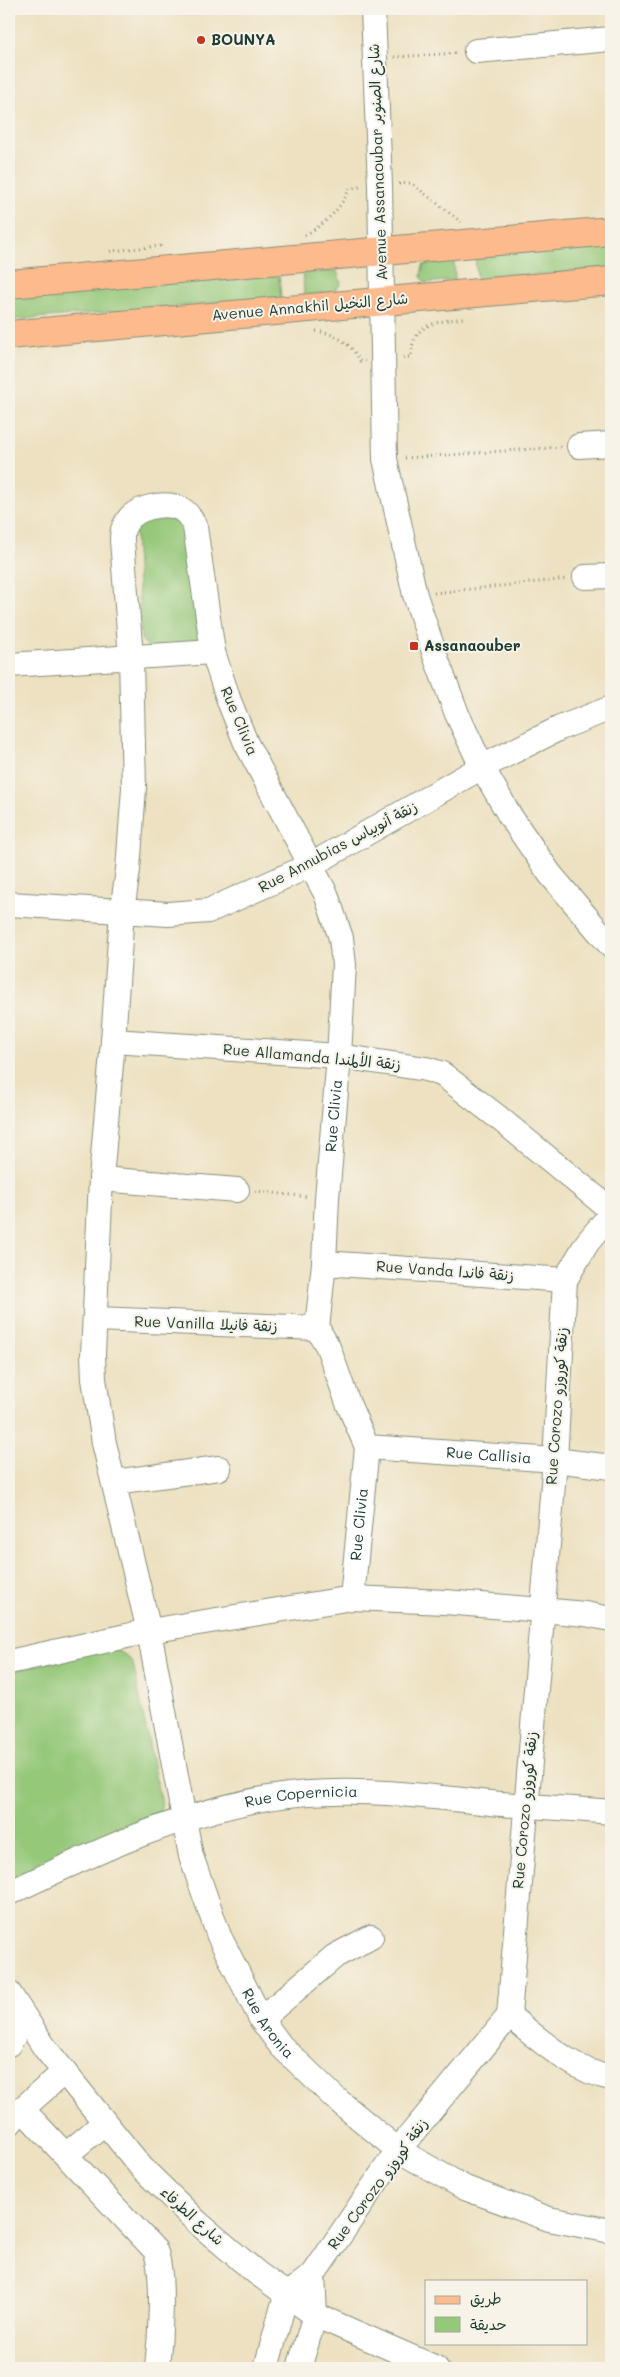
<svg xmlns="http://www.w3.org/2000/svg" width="620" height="2377" font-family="Mali,'Playpen Sans Arabic',sans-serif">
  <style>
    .green { fill: #95c879; stroke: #5a8256 }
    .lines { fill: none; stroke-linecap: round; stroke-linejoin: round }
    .minor-casing { stroke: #868f7a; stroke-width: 26 }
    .major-casing { stroke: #868f7a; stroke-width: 30 }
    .path { stroke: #868f7a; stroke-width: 3; stroke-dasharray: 1 4; stroke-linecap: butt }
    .minor { stroke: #fff; stroke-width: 24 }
    .major { stroke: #fcba8d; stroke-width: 28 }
    .poi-dot { fill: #c8321e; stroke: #f7f3e8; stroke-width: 2 }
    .labels { text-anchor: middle; stroke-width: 4; stroke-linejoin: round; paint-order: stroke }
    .poi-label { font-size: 15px; font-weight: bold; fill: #1f3d34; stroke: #f7f3e8; text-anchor: start }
    .street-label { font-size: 15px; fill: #1f3d34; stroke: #f7f3e8 }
  </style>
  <rect width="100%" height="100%" fill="#f7f3e8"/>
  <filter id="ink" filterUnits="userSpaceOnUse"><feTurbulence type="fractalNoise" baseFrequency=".02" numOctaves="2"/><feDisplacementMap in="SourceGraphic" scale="10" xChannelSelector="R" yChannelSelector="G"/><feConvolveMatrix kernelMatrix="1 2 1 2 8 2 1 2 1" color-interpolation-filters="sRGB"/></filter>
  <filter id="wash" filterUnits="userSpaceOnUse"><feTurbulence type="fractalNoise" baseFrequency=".0096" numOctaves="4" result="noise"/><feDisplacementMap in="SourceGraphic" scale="20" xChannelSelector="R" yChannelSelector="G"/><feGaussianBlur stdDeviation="1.12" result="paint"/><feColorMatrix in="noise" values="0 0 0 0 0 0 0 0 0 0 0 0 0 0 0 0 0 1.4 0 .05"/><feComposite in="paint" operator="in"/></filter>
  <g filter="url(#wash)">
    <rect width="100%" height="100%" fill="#ede1c1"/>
    <g class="green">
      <path d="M 611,244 L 611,268 L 477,280 L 475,256 Z"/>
      <path d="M 454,260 L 455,280 L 426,283 L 421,277 L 423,265 Z"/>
      <path d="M 337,271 L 341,283 L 334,292 L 304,295 L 303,273 Z"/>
      <path d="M 279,274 L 281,298 L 11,320 L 10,296 Z"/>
      <path d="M 175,515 L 186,528 L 201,636 L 190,648 L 150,649 L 141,639 L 135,531 L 145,518 Z"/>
      <path d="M 106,1649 C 118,1651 125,1652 133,1663 L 158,1790 C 163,1802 163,1808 155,1818 L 9,1882 L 9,1672 Z"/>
    </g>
  </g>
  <g filter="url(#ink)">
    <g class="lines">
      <defs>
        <g id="minor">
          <path d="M 373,9 L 380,186 L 385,459 L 415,595 L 436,658 L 457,714 L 482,767 L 510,816 L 550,874 L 611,946"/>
          <path d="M 476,51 L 611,39"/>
          <path d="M 579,446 L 611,444"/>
          <path d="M 585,577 L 611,576"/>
          <path d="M 9,665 L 213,652"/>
          <path d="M 9,904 L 168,914 L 208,911 L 311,865 L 482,767 L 560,728 L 611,708"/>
          <path d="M 113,1041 L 339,1056 L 426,1069 L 442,1074 L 499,1118 L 611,1210"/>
          <path d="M 101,1179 L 237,1190"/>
          <path d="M 324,1263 L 565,1280"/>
          <path d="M 96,1319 L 317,1328"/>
          <path id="s1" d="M 367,1447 L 555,1460 L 611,1467"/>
          <path d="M 114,1482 L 219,1468"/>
          <path id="s2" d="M 352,1598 L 367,1447 L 348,1403 L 328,1347 L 317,1328 L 324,1263 L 327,1198 L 339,1056 L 344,965 L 341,938 L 326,894 L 246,743 L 229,701 L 213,652 L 195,527 C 192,520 188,513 181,509 C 165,501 133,507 125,525 C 122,529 122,535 122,540 L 131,658 L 134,788 L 128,870 L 122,911 L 113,1041 L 101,1179 L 93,1355 L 94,1379 L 104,1443 L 149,1631 L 191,1856 L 219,1936 L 261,2019 L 281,2046 L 335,2098 L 398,2150 L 465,2188 L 549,2219 L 611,2231"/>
          <path d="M 9,1662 L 149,1631 L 352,1598 L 445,1602 L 542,1610 L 585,1614 L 611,1619"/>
          <path id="s3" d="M 9,1893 C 91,1854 177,1814 268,1798 C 341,1785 417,1795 490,1803 C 531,1807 571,1808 611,1812"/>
          <path d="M 9,1993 L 45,2048 L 141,2167 L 198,2223 L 257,2273 L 315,2315 L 436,2368"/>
          <path d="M 509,2016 C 541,2040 571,2070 611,2078"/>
          <path d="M 261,2019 L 335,1956 L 371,1937"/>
          <path d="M 9,2044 L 25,2018"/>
          <path d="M 22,2109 L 155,2250 C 165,2274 160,2341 157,2368"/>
          <path d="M 9,2124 L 22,2109 L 64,2072"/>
          <path d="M 66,2155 L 104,2123"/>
          <path d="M 266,2368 L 286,2295 L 313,2275 L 398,2150 L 509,2016 L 555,1460 L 565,1280 L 587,1243 L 611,1214"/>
          <path d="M 299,2368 L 315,2315 L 313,2275"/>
        </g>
        <g id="major">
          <path d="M 9,284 L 611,231"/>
          <path d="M 9,335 L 611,281"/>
        </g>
      </defs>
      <use href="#minor" class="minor-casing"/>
      <use href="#major" class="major-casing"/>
      <g class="path">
        <path d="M 394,57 L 458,53"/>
        <path d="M 399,184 L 411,183 L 461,222"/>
        <path d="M 305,235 C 326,223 340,210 350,188 L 360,187"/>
        <path d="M 110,251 L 160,246 L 162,249"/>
        <path d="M 316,331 C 336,334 351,343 360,361 L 365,361"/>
        <path d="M 403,357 L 411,357 C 412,323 436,322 463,318"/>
        <path d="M 405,458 L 561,447"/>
        <path d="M 434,593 L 567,579"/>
        <path d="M 255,1191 L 309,1197"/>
      </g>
      <use href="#minor" class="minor"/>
      <use href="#major" class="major"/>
    </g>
  </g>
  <g class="poi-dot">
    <circle cx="201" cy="40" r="5"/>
    <rect x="409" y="641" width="10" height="10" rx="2.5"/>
  </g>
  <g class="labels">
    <g class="poi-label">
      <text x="211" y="45">BOUNYA</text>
      <text x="424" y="651">Assanaouber</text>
    </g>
    <g class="street-label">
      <text transform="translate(378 162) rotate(-92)" y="5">Avenue Assanaoubar شارع الصنوبر</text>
      <text transform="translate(310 307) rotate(-5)" y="5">Avenue Annakhil شارع النخيل</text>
      <text transform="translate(239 721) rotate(67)" y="5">Rue Clivia</text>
      <text transform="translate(338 847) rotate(-28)" y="5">Rue Annubias زنقة أنوبياس</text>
      <text transform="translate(312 1057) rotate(5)" y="5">Rue Allamanda زنقة الألمندا</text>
      <text dy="5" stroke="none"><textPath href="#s2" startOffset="494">Rue Clivia</textPath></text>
      <text transform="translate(445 1271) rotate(4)" y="5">Rue Vanda زنقة فاندا</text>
      <text transform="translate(206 1324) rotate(2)" y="5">Rue Vanilla زنقة فانيلا</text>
      <text transform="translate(557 1406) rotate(-86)" y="5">Rue Corozo زنقة كوروزو</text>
      <text dy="5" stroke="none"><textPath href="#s1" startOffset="122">Rue Callisia</textPath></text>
      <text dy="5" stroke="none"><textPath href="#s2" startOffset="74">Rue Clivia</textPath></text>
      <text dy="5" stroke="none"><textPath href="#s3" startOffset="310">Rue Copernicia</textPath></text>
      <text transform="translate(525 1810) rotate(-85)" y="5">Rue Corozo زنقة كوروزو</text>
      <text dy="5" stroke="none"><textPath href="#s2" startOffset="2728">Rue Aronia</textPath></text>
      <text transform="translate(378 2184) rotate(-54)" y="5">Rue Corozo زنقة كوروزو</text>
      <text transform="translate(192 2216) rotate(42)" y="5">شارع الطرفاء</text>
    </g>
  </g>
  <rect width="620" height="2377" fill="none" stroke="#f7f3e8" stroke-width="30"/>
  <rect x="425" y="2280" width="162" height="65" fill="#f7f3e8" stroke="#a1aaa0"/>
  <rect x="435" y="2296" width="25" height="8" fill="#fcba8d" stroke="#a1aaa0"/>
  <text x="470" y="2304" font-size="15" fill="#1f3d34">طريق</text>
  <rect x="435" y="2317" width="25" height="15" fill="#95c879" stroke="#a1aaa0"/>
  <text x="470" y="2330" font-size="15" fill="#1f3d34">حديقة</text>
</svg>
